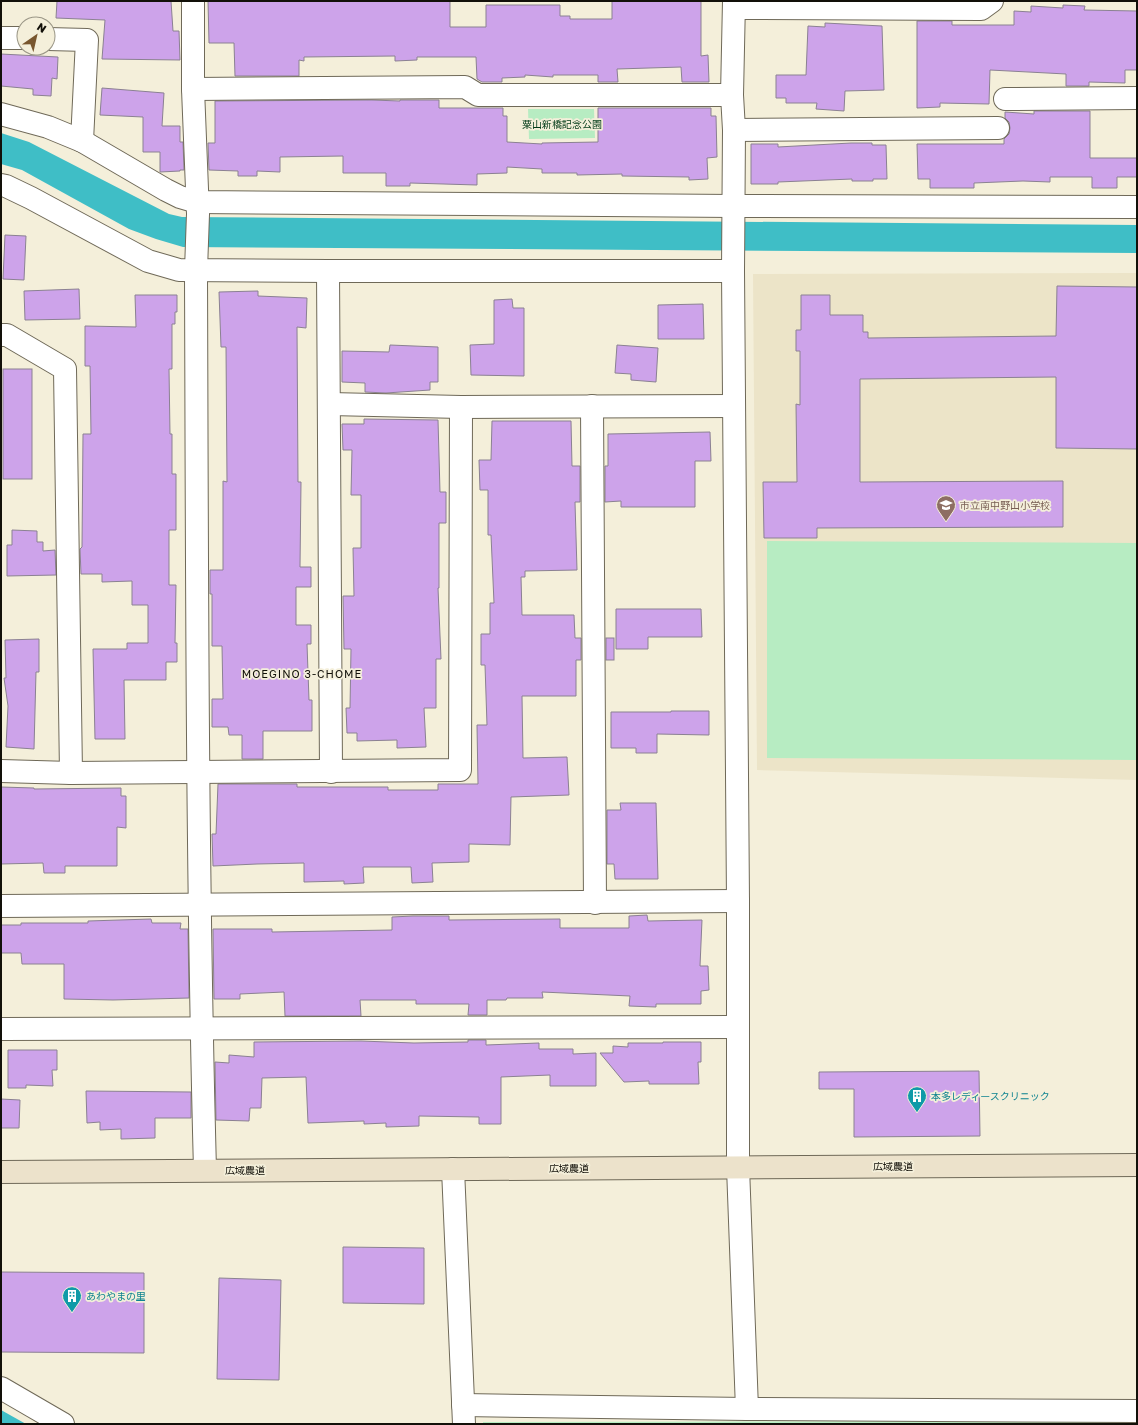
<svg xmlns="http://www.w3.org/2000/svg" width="1138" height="1425" font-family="'Golos Text','Noto Sans JP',sans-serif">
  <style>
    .built { fill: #ece4c8 }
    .green { fill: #b7ecc2 }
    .water { fill: #3fbec6 }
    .building { fill: #cda3ea; stroke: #8b8192 }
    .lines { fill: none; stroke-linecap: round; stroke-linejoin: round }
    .street-casing { stroke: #6f6958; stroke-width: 24 }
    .secondary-casing { stroke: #6f6958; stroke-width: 24 }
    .street { stroke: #fff; stroke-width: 22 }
    .secondary { stroke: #ece2cb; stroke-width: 22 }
    .labels { text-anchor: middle; stroke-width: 3.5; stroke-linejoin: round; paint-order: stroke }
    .park-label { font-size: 10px; fill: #003a17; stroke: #f4efda }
    .education-label { font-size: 10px; fill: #785e54; stroke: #f4efda; text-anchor: start }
    .culture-label { font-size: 10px; fill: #0d838f; stroke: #f4efda; text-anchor: start }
    .street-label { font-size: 10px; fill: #121009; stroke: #f4efda }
    .neighbourhood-label { font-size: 11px; letter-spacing: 1px; fill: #121009; stroke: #f4efda }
  </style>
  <rect width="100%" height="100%" fill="#f4efda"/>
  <path class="built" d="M 1137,273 L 1137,780 L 757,770 L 753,274 Z"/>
  <g class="green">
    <path d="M 528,109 L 594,109 L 595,138 L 529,139 Z"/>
    <path d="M 767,541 L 1137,543 L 1137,760 L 767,758 Z"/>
    <path d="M 1137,1421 L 1137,1424 L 483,1424 L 483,1422 Z"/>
  </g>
  <g class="water">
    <path d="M 1,133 L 29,142 L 169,214 L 182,217 L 1137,225 L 1137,253 L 183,247 L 156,239 L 129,229 L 22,170 L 1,164 Z"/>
    <path d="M 1,1410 L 26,1424 L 1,1424 Z"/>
  </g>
  <g class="building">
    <path d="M 57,1 L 171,1 L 173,31 L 179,31 L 180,60 L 102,59 L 105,20 L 56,18 Z"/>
    <path d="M 208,1 L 450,1 L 450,27 L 486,27 L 486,5 L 560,5 L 560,16 L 570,16 L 570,19 L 612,19 L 612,1 L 701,1 L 701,56 L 708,55 L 709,82 L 682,82 L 681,67 L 617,69 L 618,82 L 598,82 L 598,75 L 553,75 L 553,77 L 525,75 L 525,77 L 502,78 L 502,82 L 482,82 L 477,79 L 476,57 L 417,57 L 417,60 L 395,61 L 395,56 L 304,57 L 304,61 L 299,60 L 299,76 L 235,76 L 234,43 L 209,43 Z"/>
    <path d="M 1063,5 L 1085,6 L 1084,10 L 1137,11 L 1137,70 L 1125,70 L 1125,83 L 1089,82 L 1089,86 L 1066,86 L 1066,74 L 990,70 L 989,104 L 940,103 L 940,107 L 917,108 L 917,21 L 952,21 L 952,25 L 1014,25 L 1014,11 L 1031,12 L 1031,6 L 1063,8 Z"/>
    <path d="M 825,23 L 882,26 L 884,90 L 845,91 L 844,111 L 816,109 L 817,103 L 786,103 L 786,98 L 776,98 L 776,75 L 806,75 L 808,26 L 825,27 Z"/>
    <path d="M 1,54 L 58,57 L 57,79 L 52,78 L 51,96 L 33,95 L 33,89 L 1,86 Z"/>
    <path d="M 102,88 L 164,93 L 162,126 L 180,126 L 180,142 L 183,142 L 184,170 L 180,170 L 180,171 L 160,172 L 160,152 L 143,152 L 143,117 L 100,115 Z"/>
    <path d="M 372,100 L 400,101 L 400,100 L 439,100 L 439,108 L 503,108 L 503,116 L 507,116 L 507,142 L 542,144 L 542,143 L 598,142 L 598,108 L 711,108 L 711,116 L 716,116 L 717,157 L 707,158 L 708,179 L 689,180 L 689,177 L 622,176 L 622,174 L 577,175 L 577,173 L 542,173 L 542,169 L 507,167 L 507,173 L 477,174 L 477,185 L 410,183 L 410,186 L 386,186 L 386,173 L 343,173 L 343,156 L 280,157 L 280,172 L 257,171 L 257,176 L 238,176 L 238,171 L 209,170 L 208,143 L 215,143 L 215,101 Z"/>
    <path d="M 1034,111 L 1090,111 L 1090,158 L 1137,158 L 1137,177 L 1117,177 L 1117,188 L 1092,188 L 1092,177 L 1050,177 L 1050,182 L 1023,181 L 974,183 L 974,188 L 930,188 L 930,179 L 918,179 L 917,144 L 1004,144 L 1004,139 L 1009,134 L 1010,128 L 1009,122 L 1005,118 L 1005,112 L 1034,114 Z"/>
    <path d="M 851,143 L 872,143 L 872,145 L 886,145 L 887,179 L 873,179 L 873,181 L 852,181 L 852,179 L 778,182 L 778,184 L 751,184 L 751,144 L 778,144 L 778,147 Z"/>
    <path d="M 5,235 L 26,236 L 24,280 L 3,279 Z"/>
    <path d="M 1057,286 L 1137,287 L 1137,449 L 1056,448 L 1056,377 L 860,379 L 860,482 L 1063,481 L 1063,527 L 817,528 L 817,538 L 764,538 L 763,482 L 797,482 L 796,404 L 800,405 L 800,351 L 796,351 L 796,330 L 801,330 L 801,295 L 830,295 L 830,315 L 863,315 L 863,332 L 868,332 L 868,338 L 1056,336 Z"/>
    <path d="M 79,289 L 80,319 L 25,320 L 24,291 Z"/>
    <path d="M 258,291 L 258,296 L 307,298 L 306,328 L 297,327 L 298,482 L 301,482 L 300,567 L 311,567 L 311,587 L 296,587 L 296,625 L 311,625 L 311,644 L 307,644 L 309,700 L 312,700 L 312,731 L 263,731 L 263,759 L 242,759 L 242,735 L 229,735 L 228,727 L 212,727 L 212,699 L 223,699 L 222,646 L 212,646 L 212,594 L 210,594 L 210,570 L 223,570 L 223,481 L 227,482 L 226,347 L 221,347 L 219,292 Z"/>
    <path d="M 135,295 L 177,295 L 177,312 L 175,312 L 175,324 L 172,324 L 172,369 L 169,369 L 170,434 L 172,434 L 172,474 L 176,474 L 176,530 L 169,530 L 169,585 L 176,585 L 175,643 L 177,643 L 177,662 L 166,662 L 166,680 L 124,680 L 125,739 L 95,739 L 93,649 L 127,649 L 127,643 L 148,643 L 148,605 L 132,605 L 132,581 L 102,582 L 102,574 L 81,574 L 80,549 L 82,547 L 83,434 L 91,434 L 90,366 L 85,366 L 85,326 L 136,327 Z"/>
    <path d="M 512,299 L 513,308 L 524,308 L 524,376 L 471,375 L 470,345 L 494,344 L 494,300 Z"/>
    <path d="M 703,304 L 704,339 L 658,339 L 658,305 Z"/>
    <path d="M 390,345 L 438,347 L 438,382 L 430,382 L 430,390 L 386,393 L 365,392 L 365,383 L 342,382 L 342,351 L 389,352 Z"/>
    <path d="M 617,345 L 658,348 L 656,382 L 631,380 L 631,374 L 615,373 Z"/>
    <rect x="3" y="369" width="29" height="110"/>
    <path d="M 364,419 L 438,420 L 440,492 L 446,492 L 446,523 L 439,523 L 439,588 L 438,588 L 441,659 L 436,659 L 436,708 L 424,708 L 426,747 L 397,748 L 397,740 L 357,741 L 357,733 L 347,733 L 346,708 L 350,708 L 351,649 L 344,649 L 343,596 L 354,596 L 353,548 L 361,548 L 361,495 L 351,495 L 352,450 L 343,450 L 342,424 L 364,424 Z"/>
    <path d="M 492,421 L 571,421 L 572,466 L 580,466 L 580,502 L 575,502 L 577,570 L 525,571 L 525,577 L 521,577 L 522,615 L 574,615 L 575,638 L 581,638 L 581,660 L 576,660 L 576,696 L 522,696 L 523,758 L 567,757 L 569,795 L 511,797 L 510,845 L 469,844 L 469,862 L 432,863 L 433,882 L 412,883 L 411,867 L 363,867 L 364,883 L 344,884 L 344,881 L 304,882 L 304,863 L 257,864 L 213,866 L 212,834 L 216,834 L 218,784 L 297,784 L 297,787 L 388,787 L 388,790 L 438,790 L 438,784 L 478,784 L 477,725 L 487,725 L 485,665 L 481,665 L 481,634 L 490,634 L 490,603 L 494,603 L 491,535 L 488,535 L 488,490 L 480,490 L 479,460 L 491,460 Z"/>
    <path d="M 710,432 L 711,461 L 695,461 L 695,507 L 621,507 L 621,501 L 605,502 L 605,466 L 608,466 L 608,434 Z"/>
    <path d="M 12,530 L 37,531 L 37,542 L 43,542 L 43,551 L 55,550 L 56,575 L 7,576 L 7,545 L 12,545 Z"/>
    <path d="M 616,609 L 701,609 L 702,637 L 648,637 L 648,649 L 616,649 Z"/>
    <rect x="606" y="638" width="8" height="22"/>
    <path d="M 39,639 L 39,672 L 36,672 L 34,749 L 6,747 L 8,706 L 4,678 L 6,678 L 5,640 Z"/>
    <path d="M 671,711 L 709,711 L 709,735 L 657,734 L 657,753 L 636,753 L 636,748 L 611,748 L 611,712 L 671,712 Z"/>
    <path d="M 1,787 L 34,788 L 34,789 L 121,788 L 121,796 L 126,796 L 126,828 L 117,827 L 117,866 L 65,866 L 65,873 L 44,873 L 43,863 L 1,864 Z"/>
    <path d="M 620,803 L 656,803 L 658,879 L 615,879 L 614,864 L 607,864 L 607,810 L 621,810 Z"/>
    <path d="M 647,915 L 648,921 L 702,920 L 700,966 L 708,966 L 709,990 L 701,991 L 701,1004 L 656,1004 L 656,1007 L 629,1006 L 630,996 L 542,992 L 543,998 L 507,998 L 506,1000 L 487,1000 L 487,1015 L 468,1015 L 469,1004 L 416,1004 L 416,1000 L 360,1000 L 361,1016 L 285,1016 L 284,992 L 240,994 L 240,999 L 214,999 L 213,929 L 272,929 L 272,932 L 392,930 L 392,917 L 413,916 L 449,916 L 449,920 L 560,919 L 560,928 L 629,928 L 629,916 Z"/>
    <path d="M 151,919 L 152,923 L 181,923 L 180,929 L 188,929 L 189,998 L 113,1000 L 64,999 L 64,964 L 22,964 L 21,953 L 1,953 L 1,925 L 21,925 L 21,923 L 88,923 L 88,921 Z"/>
    <path d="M 468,1040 L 486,1040 L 486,1045 L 539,1043 L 539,1049 L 573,1049 L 573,1054 L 596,1053 L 596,1086 L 550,1086 L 550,1075 L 501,1077 L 501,1124 L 479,1124 L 479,1117 L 419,1116 L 419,1126 L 386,1127 L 386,1123 L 364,1124 L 364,1121 L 308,1123 L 306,1077 L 262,1078 L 261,1108 L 250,1108 L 249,1121 L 216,1120 L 215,1062 L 229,1063 L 229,1055 L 254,1057 L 254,1042 L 361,1041 L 414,1043 L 468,1042 Z"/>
    <path d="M 663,1042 L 701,1042 L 701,1062 L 698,1062 L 699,1084 L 649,1084 L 649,1081 L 624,1082 L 600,1053 L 613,1053 L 613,1046 L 628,1047 L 628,1043 L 663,1043 Z"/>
    <path d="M 8,1050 L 57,1050 L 57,1070 L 52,1070 L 53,1086 L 26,1085 L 26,1088 L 8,1088 Z"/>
    <path d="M 979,1071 L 980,1136 L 854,1137 L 854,1089 L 819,1089 L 819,1072 Z"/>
    <path d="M 86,1091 L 191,1092 L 191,1118 L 155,1118 L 155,1138 L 121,1139 L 121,1129 L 100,1130 L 100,1122 L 87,1123 Z"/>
    <path d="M 1,1099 L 20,1100 L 19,1128 L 1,1128 Z"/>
    <path d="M 343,1247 L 424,1248 L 424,1304 L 343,1303 Z"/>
    <path d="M 1,1272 L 144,1273 L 144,1353 L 1,1352 Z"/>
    <path d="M 219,1278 L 281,1280 L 279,1380 L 217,1379 Z"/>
  </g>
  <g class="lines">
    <defs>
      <g id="street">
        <path d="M 193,1 L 193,89 L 198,214 L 196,270 C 197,570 197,870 205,1170"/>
        <path d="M 734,1 L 732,95 L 734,130 L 733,271 L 738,901 L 738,1167 L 747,1409"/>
        <path d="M 734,8 L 981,9 L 992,1"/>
        <path d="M 1,38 L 24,38"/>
        <path d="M 48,39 L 87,40 L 82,141"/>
        <path d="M 193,89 L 465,87 L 478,95 L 732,95"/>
        <path d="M 1005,99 L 1137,98"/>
        <path d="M 1,114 L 48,127 L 82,141 L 166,190 L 180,197 L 197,202 L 734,206 L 1137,207"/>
        <path d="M 734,130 L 998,128"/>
        <path d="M 1,185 L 6,186 L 31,198 L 148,261 L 179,270 L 328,271 L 733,271"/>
        <path d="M 328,271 L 331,772"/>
        <path d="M 1,335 L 7,335 L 65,369 L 71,773"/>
        <path d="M 330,404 L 461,407 L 734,406"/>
        <path d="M 592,406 L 595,903"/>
        <path d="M 1,771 L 71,773 L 460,770 L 461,407"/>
        <path d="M 1,906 L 738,901"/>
        <path d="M 1,1029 L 738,1027"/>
        <path d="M 453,1169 L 464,1424"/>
        <path d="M 1,1388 L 63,1424"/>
        <path d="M 463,1405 L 747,1409 L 1137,1411"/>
      </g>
      <path id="secondary" d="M 1,1172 L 1137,1165"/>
    </defs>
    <use href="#street" class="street-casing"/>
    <use href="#secondary" class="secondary-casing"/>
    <use href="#street" class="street"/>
    <use href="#secondary" class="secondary"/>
  </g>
  <defs>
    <symbol id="school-pin" viewBox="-11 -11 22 30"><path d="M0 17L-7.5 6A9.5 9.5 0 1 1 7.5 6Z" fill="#8d6e63" stroke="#f4efda"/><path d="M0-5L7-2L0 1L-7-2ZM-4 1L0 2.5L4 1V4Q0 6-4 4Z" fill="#fff"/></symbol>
    <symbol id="building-pin" viewBox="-11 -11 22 30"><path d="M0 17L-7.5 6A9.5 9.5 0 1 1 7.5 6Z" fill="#0f9aa8" stroke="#f4efda"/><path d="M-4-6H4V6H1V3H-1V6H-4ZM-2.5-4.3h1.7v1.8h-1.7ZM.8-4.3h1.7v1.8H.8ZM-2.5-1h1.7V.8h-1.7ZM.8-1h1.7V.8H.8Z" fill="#fff"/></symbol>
  </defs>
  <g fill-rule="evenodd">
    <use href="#school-pin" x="935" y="494" width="22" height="30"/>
    <use href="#building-pin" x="906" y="1085" width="22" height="30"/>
    <use href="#building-pin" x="61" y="1285" width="22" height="30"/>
  </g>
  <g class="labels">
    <g class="park-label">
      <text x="562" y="128">粟山新橋記念公園</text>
    </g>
    <g class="education-label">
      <text x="960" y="509">市立南中野山小学校</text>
    </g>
    <g class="culture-label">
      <text x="931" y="1100">本多レディースクリニック</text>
      <text x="86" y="1300">あわやまの里</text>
    </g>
    <g class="street-label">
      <text x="893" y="1170">広域農道</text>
      <text x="569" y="1172">広域農道</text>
      <text x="245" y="1174">広域農道</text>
    </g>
    <g class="neighbourhood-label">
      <text x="302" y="678">MOEGINO 3-CHOME</text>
    </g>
  </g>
  <rect width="1138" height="1425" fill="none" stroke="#121009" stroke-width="4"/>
  <g transform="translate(36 36) rotate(34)"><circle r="19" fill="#f4efda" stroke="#9a9686"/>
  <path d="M0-3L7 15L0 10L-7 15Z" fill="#78562e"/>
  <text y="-6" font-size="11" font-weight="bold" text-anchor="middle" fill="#121009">N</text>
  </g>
</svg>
